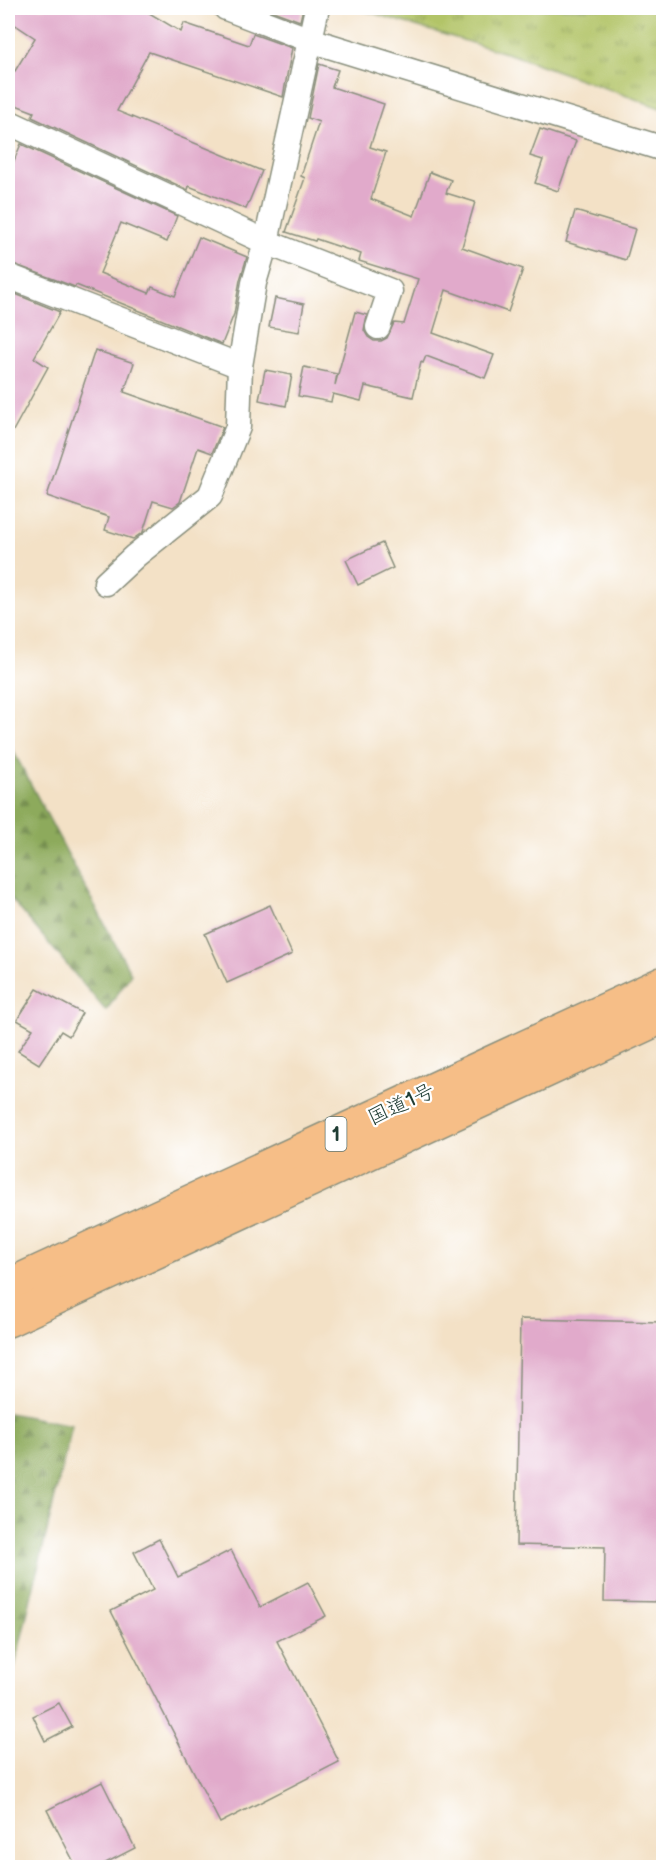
<svg xmlns="http://www.w3.org/2000/svg" width="671" height="1875" font-family="'Balsamiq Sans','Klee One',sans-serif">
  <style>
    .forest { fill: url(#forest-firs); stroke: #567448; stroke-width: 1.5 }
    .park { fill: url(#park-tufts); stroke: #68804e; stroke-width: 1.5 }
    .building { fill: #e1aacb }
    .lines { fill: none; stroke-linecap: round; stroke-linejoin: round }
    .minor-casing { stroke: #898f7d; stroke-width: 27 }
    .trunk-casing { stroke: #898f7d; stroke-width: 36 }
    .minor { stroke: #fff; stroke-width: 24 }
    .trunk { stroke: #f6be87; stroke-width: 33 }
    .labels { text-anchor: middle; stroke-width: 4.5; stroke-linejoin: round; paint-order: stroke }
    .shield { fill: #fff; stroke: #627771; stroke-width: 1.5 }
    .shield-label { font-size: 20px; font-weight: bold; fill: #1f3d34 }
    .street-label { font-size: 21px; fill: #1f3d34; stroke: #fff }
  </style>
  <defs>
    <pattern id="forest-firs" width="22" height="20" patternUnits="userSpaceOnUse" patternTransform="scale(1.5)"><rect width="22" height="20" fill="#8daa5c"/><path d="M5 1l3.5 6h-7zM16 11l3.5 6h-7z" fill="#738c4d"/></pattern>
    <pattern id="park-tufts" width="24" height="20" patternUnits="userSpaceOnUse" patternTransform="scale(1.5)"><rect width="24" height="20" fill="#b2c467"/><path d="M3 7l-1-3M5 7V3M7 7l1-3M15 17l-1-3M17 17v-4M19 17l1-3" fill="none" stroke="#90a056"/></pattern>
  </defs>
  <rect width="100%" height="100%" fill="#fff"/>
  <filter id="ink" filterUnits="userSpaceOnUse"><feTurbulence type="fractalNoise" baseFrequency=".0167" numOctaves="2"/><feDisplacementMap in="SourceGraphic" scale="12" xChannelSelector="R" yChannelSelector="G"/><feConvolveMatrix kernelMatrix="1 2 1 2 8 2 1 2 1" color-interpolation-filters="sRGB"/></filter>
  <filter id="wash" filterUnits="userSpaceOnUse"><feTurbulence type="fractalNoise" baseFrequency=".008" numOctaves="4" result="noise"/><feDisplacementMap in="SourceGraphic" scale="24" xChannelSelector="R" yChannelSelector="G"/><feGaussianBlur stdDeviation="1.35" result="paint"/><feColorMatrix in="noise" values="0 0 0 0 0 0 0 0 0 0 0 0 0 0 0 0 0 1.4 0 .05"/><feComposite in="paint" operator="in"/></filter>
  <g filter="url(#wash)">
    <rect width="100%" height="100%" fill="#f3e1c6"/>
    <g class="forest">
      <path d="M 8,741 L 131,974 L 106,1011 L 8,895 Z"/>
      <path d="M 8,1413 L 72,1425 L 8,1695 Z"/>
    </g>
    <path class="park" d="M 356,8 L 663,8 L 663,109 L 519,57 Z"/>
    <g id="blocks">
      <g class="building">
        <path d="M 8,8 L 141,8 L 181,32 L 184,23 L 249,45 L 253,34 L 292,48 L 283,97 L 149,52 L 117,111 L 262,171 L 246,209 L 189,186 L 188,190 L 32,117 L 34,112 L 8,102 L 8,68 L 15,71 L 35,38 L 8,20 Z"/>
        <path d="M 265,8 L 303,8 L 300,21 Z"/>
        <path d="M 319,64 L 338,70 L 332,87 L 384,104 L 370,147 L 386,152 L 371,199 L 414,216 L 430,172 L 451,180 L 446,193 L 475,202 L 462,247 L 523,269 L 508,312 L 446,290 L 433,333 L 494,355 L 485,378 L 426,356 L 423,363 L 421,362 L 413,397 L 365,386 L 361,401 L 333,394 L 331,402 L 298,396 L 304,367 L 337,374 L 335,385 L 355,312 L 367,315 L 364,330 L 368,337 L 374,341 L 381,341 L 387,338 L 394,323 L 404,324 L 418,279 L 359,261 L 361,254 L 316,239 L 315,241 L 286,232 L 305,178 L 301,176 L 319,122 L 308,118 Z"/>
        <path d="M 540,129 L 576,141 L 558,191 L 535,183 L 543,160 L 530,156 Z"/>
        <path d="M 21,144 L 177,216 L 167,242 L 121,223 L 100,273 L 149,293 L 152,287 L 175,296 L 199,237 L 247,257 L 240,280 L 234,314 L 222,344 L 76,285 L 75,287 L 8,262 L 8,175 Z"/>
        <path d="M 575,211 L 635,229 L 626,260 L 566,242 Z"/>
        <path d="M 8,291 L 60,312 L 34,358 L 48,367 L 8,440 Z"/>
        <path d="M 275,298 L 304,304 L 299,332 L 269,327 Z"/>
        <path d="M 95,350 L 134,363 L 124,392 L 223,427 L 212,453 L 198,448 L 180,502 L 173,507 L 153,501 L 143,532 L 133,539 L 105,530 L 109,517 L 47,496 Z"/>
        <path d="M 265,370 L 292,375 L 286,406 L 259,400 Z"/>
        <path d="M 382,543 L 393,568 L 358,585 L 346,560 Z"/>
        <path d="M 270,905 L 292,954 L 227,983 L 205,934 Z"/>
        <path d="M 37,989 L 82,1013 L 69,1036 L 61,1031 L 39,1064 L 18,1051 L 33,1029 L 17,1020 Z"/>
        <path d="M 520,1319 L 663,1322 L 663,1602 L 604,1601 L 605,1547 L 516,1545 Z"/>
        <path d="M 159,1539 L 178,1577 L 231,1550 L 260,1607 L 308,1582 L 326,1616 L 277,1641 L 339,1762 L 220,1823 L 111,1611 L 153,1590 L 134,1552 Z"/>
        <path d="M 59,1703 L 72,1727 L 45,1741 L 33,1716 Z"/>
        <path d="M 102,1782 L 135,1848 L 96,1868 L 77,1868 L 47,1810 Z"/>
      </g>
    </g>
  </g>
  <g filter="url(#ink)">
    <use href="#blocks" fill-opacity="0" stroke="#898f7d" stroke-width="1.5"/>
    <g class="lines">
      <defs>
        <g id="minor">
          <path d="M 226,8 L 310,40 L 664,149"/>
          <path d="M 8,122 L 266,242 L 390,291 L 378,327"/>
          <path d="M 8,276 L 240,366"/>
          <path d="M 106,583 L 135,556 L 210,496 L 238,427 L 240,366 L 254,283 L 266,242 L 317,8"/>
        </g>
        <g id="trunk">
          <path d="M 8,1286 L 664,983"/>
          <path d="M 8,1320 L 664,1016"/>
        </g>
      </defs>
      <use href="#minor" class="minor-casing"/>
      <use href="#trunk" class="trunk-casing"/>
      <use href="#minor" class="minor"/>
      <use href="#trunk" class="trunk"/>
    </g>
  </g>
  <g class="labels">
    <rect class="shield" x="325.5" y="1117" width="21" height="34" rx="4.5"/>
    <g class="shield-label">
      <text x="336" y="1141">1</text>
    </g>
    <g class="street-label">
      <text transform="translate(401 1104) rotate(-25)" y="7">国道1号</text>
    </g>
  </g>
  <rect width="671" height="1875" fill="none" stroke="#fff" stroke-width="30"/>
</svg>
